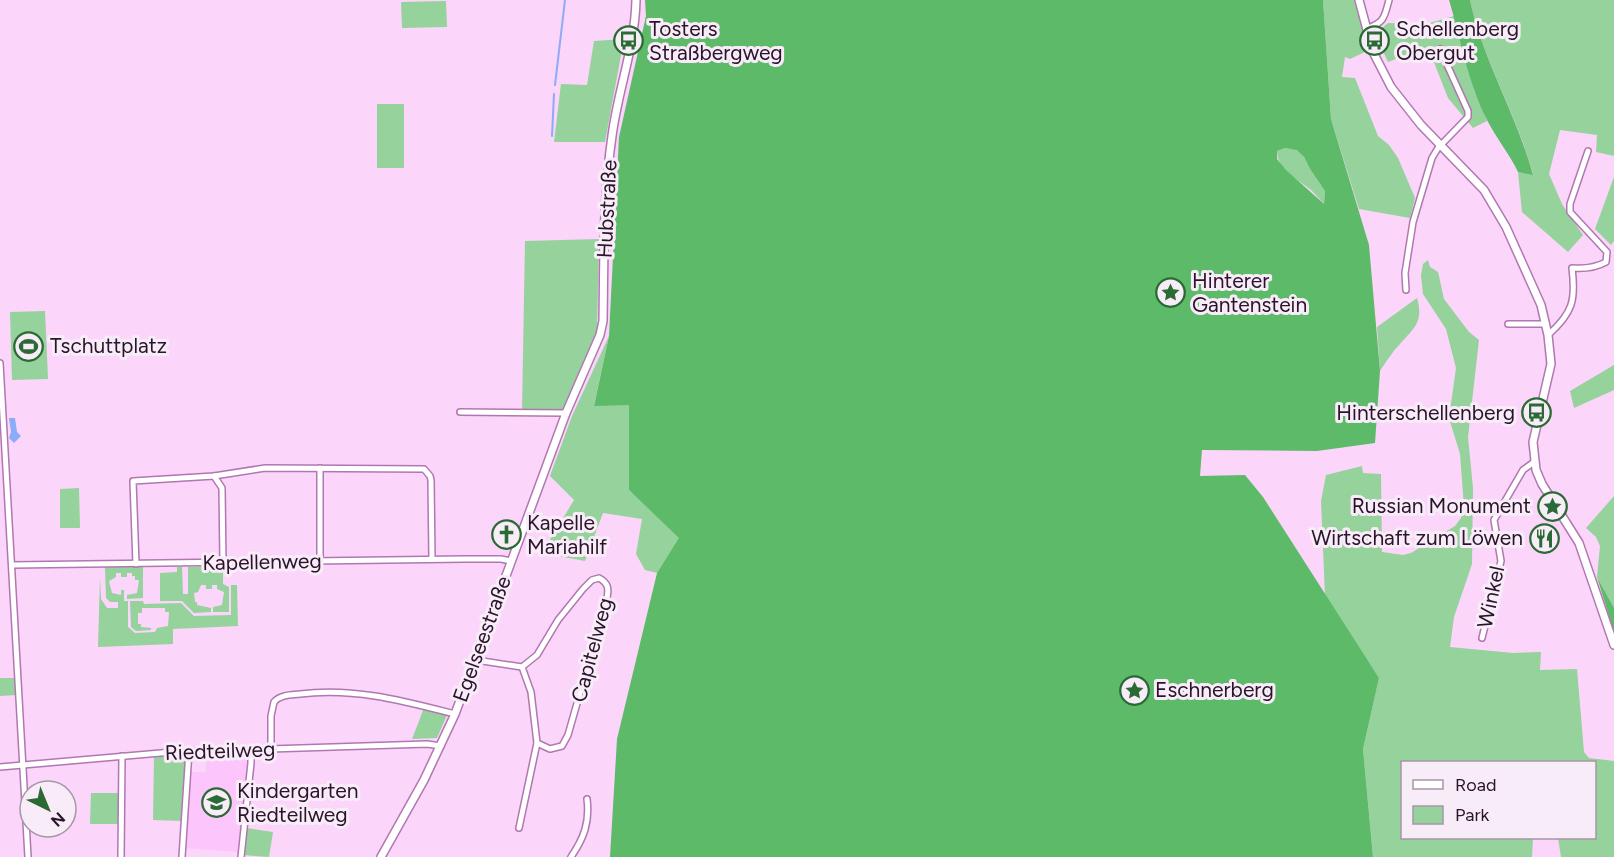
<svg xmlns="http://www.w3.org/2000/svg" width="1614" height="857" font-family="Figtree,sans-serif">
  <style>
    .built { fill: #fcc6fc }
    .green { fill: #96d29b }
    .forest { fill: #5cba69; fill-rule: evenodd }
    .water { fill: #8cabf8 }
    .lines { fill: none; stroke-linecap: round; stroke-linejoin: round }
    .stream { stroke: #8cabf8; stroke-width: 2 }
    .minor-casing { stroke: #b177b1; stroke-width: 8 }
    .tertiary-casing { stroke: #b177b1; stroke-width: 10 }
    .minor { stroke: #fff; stroke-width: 5 }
    .tertiary { stroke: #fff; stroke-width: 7 }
    .labels { text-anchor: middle; stroke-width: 6; stroke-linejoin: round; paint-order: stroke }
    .poi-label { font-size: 21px; fill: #2a142a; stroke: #f8ecf8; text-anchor: start }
    .street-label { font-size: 21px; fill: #2a142a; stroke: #f8ecf8 }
  </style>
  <rect width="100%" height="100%" fill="#fbd5fa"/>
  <path class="built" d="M 205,755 L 243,756 L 247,758 L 249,762 L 238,852 L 184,848 L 190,772 L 206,772 Z"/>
  <g class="green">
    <path d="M 1323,0 L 1354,0 L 1369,50 L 1350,59 L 1345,57 L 1342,77 L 1355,78 L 1378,136 L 1389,145 L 1398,158 L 1415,198 L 1410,218 L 1359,209 L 1331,119 Z"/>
    <path d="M 1470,0 L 1614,0 L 1614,156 L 1596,152 L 1597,135 L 1560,130 L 1549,174 L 1562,204 L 1583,235 L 1568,252 L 1522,212 L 1518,172 L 1533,174 C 1517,114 1483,61 1470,0 Z"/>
    <path d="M 446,1 L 447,27 L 402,28 L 401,2 Z"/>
    <path d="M 1454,16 L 1474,90 L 1487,121 L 1473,128 L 1448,98 L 1428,47 L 1388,62 L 1375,34 L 1388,23 L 1426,24 Z"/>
    <path d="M 624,39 L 605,142 L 554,142 L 561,84 L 587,85 L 594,41 Z"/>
    <rect x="377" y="104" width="27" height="64"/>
    <path d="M 1285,148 L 1297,149 L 1304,157 L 1310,169 L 1325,191 L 1324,204 C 1320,200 1315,194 1311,190 C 1298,179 1277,170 1277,151 Z"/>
    <path d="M 1614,177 L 1614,241 L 1611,245 L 1595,229 Z"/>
    <path d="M 599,239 L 597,330 L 561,413 L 522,413 L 525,241 Z"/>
    <path d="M 1428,260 L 1430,267 L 1438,272 L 1444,299 L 1469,332 L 1479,340 L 1468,437 L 1473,488 L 1472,564 L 1454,617 L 1450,647 L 1513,653 L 1541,652 L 1540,670 L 1577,669 L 1584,752 L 1589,758 L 1614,761 L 1614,857 L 1561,857 L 1558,838 L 1594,838 L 1594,762 L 1402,762 L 1402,838 L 1533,838 L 1532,857 L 1373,857 L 1363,749 L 1379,678 L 1325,596 L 1321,501 L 1326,475 L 1362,466 L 1363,473 L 1381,474 L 1382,552 L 1403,555 L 1411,553 L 1455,526 L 1461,518 L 1464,507 L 1460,454 L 1449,418 L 1456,368 L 1446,329 L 1423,294 L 1421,275 L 1423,264 Z"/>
    <path d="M 1417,298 C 1424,322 1414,328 1400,344 C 1392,352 1386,362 1380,371 L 1377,327 Z"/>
    <path d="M 45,311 L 48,379 L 12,380 L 10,312 Z"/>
    <path d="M 609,336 L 594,405 L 629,404 L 629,490 L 680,538 L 657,573 L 645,570 L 636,554 L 642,519 L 603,513 L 585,561 L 542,553 L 574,500 L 550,476 L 572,416 Z"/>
    <path d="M 1614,365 L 1614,390 L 1574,408 L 1570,391 Z"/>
    <path d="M 79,488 L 80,528 L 60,528 L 60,489 Z"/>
    <path d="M 1614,496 L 1614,608 L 1597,577 L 1600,546 L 1596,537 L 1586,528 Z"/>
    <path d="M 223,566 L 223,584 L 229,587 L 229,612 L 213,612 L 213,607 L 222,605 L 224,592 L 217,589 L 217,585 L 212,585 L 212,589 L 206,589 L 206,585 L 201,585 L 198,592 L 194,593 L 195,602 L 197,602 L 197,605 L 211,608 L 211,612 L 194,613 L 182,601 L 160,601 L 160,573 L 177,572 L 177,567 L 182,567 L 183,594 L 188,594 L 188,567 Z"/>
    <path d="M 105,567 L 143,567 L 143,598 L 127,599 L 127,595 L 137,593 L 139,580 L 135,580 L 135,576 L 132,576 L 132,573 L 127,573 L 127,577 L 121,577 L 121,573 L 116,573 L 116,577 L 109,581 L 112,593 L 121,595 L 121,590 L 124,590 L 124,601 L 128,601 L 128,627 L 135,633 L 155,632 L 157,628 L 168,626 L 169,612 L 165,612 L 165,608 L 142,608 L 142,613 L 138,613 L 138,624 L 141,624 L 141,627 L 151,628 L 151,630 L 136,631 L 131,627 L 130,601 L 143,601 L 144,604 L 181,603 L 194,616 L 231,615 L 231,585 L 237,585 L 238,626 L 173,629 L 173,644 L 98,647 L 100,578 L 101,599 L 107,608 L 118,608 L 118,602 L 110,602 L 106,598 Z"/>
    <path d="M 0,678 L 15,678 L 17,695 L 0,696 Z"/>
    <path d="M 424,708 L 447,715 L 437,738 L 412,739 Z"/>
    <path d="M 183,755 L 186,760 L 182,821 L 153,820 L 154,757 Z"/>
    <path d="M 91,793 L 120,793 L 119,824 L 90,824 Z"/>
    <path d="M 246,828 L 273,832 L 269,857 L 242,855 Z"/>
  </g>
  <g class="forest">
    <path d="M 645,0 L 1323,0 L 1331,119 L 1369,245 L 1380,371 L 1375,443 L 1317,451 L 1202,450 L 1200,476 L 1245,475 L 1263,497 L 1379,678 L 1363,749 L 1373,857 L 610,857 L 617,739 L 657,573 L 679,538 L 629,490 L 629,405 L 594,406 L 609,336 L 619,137 L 646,16 ZM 1285,148 L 1297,150 L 1304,157 L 1310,169 L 1325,191 L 1324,204 L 1286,170 L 1277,159 L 1277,151 Z"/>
    <path d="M 1449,0 L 1470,0 C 1483,61 1517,115 1533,175 L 1518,172 C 1509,153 1496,138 1487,120 C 1468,83 1461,40 1449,0 Z"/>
    <path d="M 1597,577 L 1614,608 L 1614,631 L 1613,629 Z"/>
  </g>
  <path class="water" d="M 9,418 L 15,418 L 17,432 L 21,436 L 14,443 L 9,438 L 11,432 Z"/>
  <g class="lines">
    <g class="stream">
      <path d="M 555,85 L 565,0"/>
      <path d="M 552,136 L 554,94"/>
    </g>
    <defs>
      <g id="minor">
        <path d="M 1366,29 C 1385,22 1384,18 1389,0"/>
        <path d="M 1406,290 L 1405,273 L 1413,222 L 1432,158 L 1438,148 L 1468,117 L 1468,111 L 1440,49"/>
        <path d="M 1508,324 L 1546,324"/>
        <path d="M 1548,335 C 1573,313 1576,300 1572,268 C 1584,269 1595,268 1606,262 L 1607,252 L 1570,212 L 1570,204 L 1588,151"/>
        <path d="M 0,363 L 28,857"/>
        <path d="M 460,412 L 566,413"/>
        <path d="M 320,468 L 320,561"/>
        <path d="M 214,476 L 222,488 L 223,563"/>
        <path d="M 136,564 L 133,481 L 214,476 L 265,468 L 424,469 L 430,476 L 431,480 L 432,559"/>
        <path d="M 12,565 L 464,559 L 501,559 L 511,561"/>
        <path d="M 1482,638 L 1501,561 L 1494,520 L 1523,470 L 1534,462"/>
        <path d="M 476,660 L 522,667 L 531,692 L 537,743 L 550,749 L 562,746 L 568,735 L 607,598 C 609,588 608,583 599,578 L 592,580 L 583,589 L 558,620 L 537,655 L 522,667"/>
        <path d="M 271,749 L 271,716 L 274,702 C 280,695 290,695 300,694 C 353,687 404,701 455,714"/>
        <path d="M 0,767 L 172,752 L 427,744 L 441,746"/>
        <path d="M 519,828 L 537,743"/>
        <path d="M 121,857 L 122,756"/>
        <path d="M 182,857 L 189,751"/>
        <path d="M 241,857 L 251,763 L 251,750"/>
        <path d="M 571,857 C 584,838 590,822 587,799"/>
      </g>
      <g id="tertiary">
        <path d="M 1359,0 L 1373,52 L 1391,87 L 1421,125 L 1484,190 L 1506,227 L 1541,305 L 1548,335 L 1551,364 L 1533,442 L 1536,470 L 1542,484 L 1579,543 L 1614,645"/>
        <path d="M 381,857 L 424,780 L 455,714 L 566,413 L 600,335 L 603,321 C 604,259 603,198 612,136 C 618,90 635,47 636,0"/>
      </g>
    </defs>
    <use href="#minor" class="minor-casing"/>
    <use href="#tertiary" class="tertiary-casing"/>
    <use href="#minor" class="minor"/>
    <use href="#tertiary" class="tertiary"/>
  </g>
  <defs>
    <symbol id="bus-ring" viewBox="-11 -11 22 22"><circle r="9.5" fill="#f8ecf8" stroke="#2a6a34" stroke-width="1.5"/><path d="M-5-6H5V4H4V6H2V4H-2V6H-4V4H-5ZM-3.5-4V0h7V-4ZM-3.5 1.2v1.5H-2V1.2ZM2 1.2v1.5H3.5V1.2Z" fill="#2a6a34"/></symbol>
    <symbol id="sight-ring" viewBox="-11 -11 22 22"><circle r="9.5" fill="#f8ecf8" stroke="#2a6a34" stroke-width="1.5"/><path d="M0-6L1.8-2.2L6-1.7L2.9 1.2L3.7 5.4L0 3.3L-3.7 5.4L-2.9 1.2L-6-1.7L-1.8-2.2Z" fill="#2a6a34"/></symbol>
    <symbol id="stadium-ring" viewBox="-11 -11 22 22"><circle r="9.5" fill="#f8ecf8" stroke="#2a6a34" stroke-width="1.5"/><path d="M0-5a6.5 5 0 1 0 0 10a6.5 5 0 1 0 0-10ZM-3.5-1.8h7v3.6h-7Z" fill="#2a6a34"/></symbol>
    <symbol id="church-ring" viewBox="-11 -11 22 22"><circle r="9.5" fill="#f8ecf8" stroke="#2a6a34" stroke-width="1.5"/><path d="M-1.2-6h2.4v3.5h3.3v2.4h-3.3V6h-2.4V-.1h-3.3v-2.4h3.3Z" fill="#2a6a34"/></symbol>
    <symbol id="restaurant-ring" viewBox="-11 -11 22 22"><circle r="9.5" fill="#f8ecf8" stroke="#2a6a34" stroke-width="1.5"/><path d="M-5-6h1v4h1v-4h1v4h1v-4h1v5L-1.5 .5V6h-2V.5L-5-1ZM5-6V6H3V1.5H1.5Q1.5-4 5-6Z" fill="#2a6a34"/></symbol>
    <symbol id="school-ring" viewBox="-11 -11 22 22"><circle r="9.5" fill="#f8ecf8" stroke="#2a6a34" stroke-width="1.5"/><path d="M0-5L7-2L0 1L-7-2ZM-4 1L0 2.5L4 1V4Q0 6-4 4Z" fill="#2a6a34"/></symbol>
  </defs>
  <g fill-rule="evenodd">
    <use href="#bus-ring" x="612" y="24" width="33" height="33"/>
    <use href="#bus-ring" x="1358" y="24" width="33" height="33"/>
    <use href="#sight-ring" x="1154" y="276" width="33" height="33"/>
    <use href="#stadium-ring" x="12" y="330" width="33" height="33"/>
    <use href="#bus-ring" x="1520" y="396" width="33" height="33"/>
    <use href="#sight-ring" x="1536" y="490" width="33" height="33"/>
    <use href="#church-ring" x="490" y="518" width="33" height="33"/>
    <use href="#restaurant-ring" x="1528" y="522" width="33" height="33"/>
    <use href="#sight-ring" x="1118" y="674" width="33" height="33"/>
    <use href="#school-ring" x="200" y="786" width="33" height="33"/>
  </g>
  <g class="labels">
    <g class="poi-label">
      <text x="649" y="36">Tosters<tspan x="649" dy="24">Straßbergweg</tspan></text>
      <text x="1396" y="36">Schellenberg<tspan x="1396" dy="24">Obergut</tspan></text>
      <text x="1192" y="288">Hinterer<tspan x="1192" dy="24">Gantenstein</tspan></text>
      <text x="50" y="353">Tschuttplatz</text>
      <text x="1515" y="420" text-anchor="end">Hinterschellenberg</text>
      <text x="1531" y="513" text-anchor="end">Russian Monument</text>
      <text x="527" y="530">Kapelle<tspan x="527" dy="24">Mariahilf</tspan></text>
      <text x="1523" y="545" text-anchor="end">Wirtschaft zum Löwen</text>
      <text x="1155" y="697">Eschnerberg</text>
      <text x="237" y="798">Kindergarten<tspan x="237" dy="24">Riedteilweg</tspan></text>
    </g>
    <g class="street-label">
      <text transform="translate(607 209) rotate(-87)" y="7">Hubstraße</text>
      <text transform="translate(262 562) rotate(-1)" y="7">Kapellenweg</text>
      <text transform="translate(1491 597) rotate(-78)" y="7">Winkel</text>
      <text transform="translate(482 639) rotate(-70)" y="7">Egelseestraße</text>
      <text transform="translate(592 650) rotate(-75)" y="7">Capitelweg</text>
      <text transform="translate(220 751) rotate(-2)" y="7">Riedteilweg</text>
    </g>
  </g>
  <rect x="1401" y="761" width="195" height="78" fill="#f8ecf8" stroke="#a696a6" stroke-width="1.5"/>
  <rect x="1413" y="780" width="30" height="9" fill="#ffffff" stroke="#a696a6" stroke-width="1.5"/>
  <text x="1455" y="791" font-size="18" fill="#2a142a">Road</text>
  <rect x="1413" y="806" width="30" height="18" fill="#96d29b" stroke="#a696a6" stroke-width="1.5"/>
  <text x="1455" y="821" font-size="18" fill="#2a142a">Park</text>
  <g transform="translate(48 809) rotate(137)"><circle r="28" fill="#f8ecf8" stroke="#a696a6" stroke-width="1.5"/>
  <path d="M0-4.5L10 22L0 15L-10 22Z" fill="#2a6a34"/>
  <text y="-9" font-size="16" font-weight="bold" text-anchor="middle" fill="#2a142a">N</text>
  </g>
</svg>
